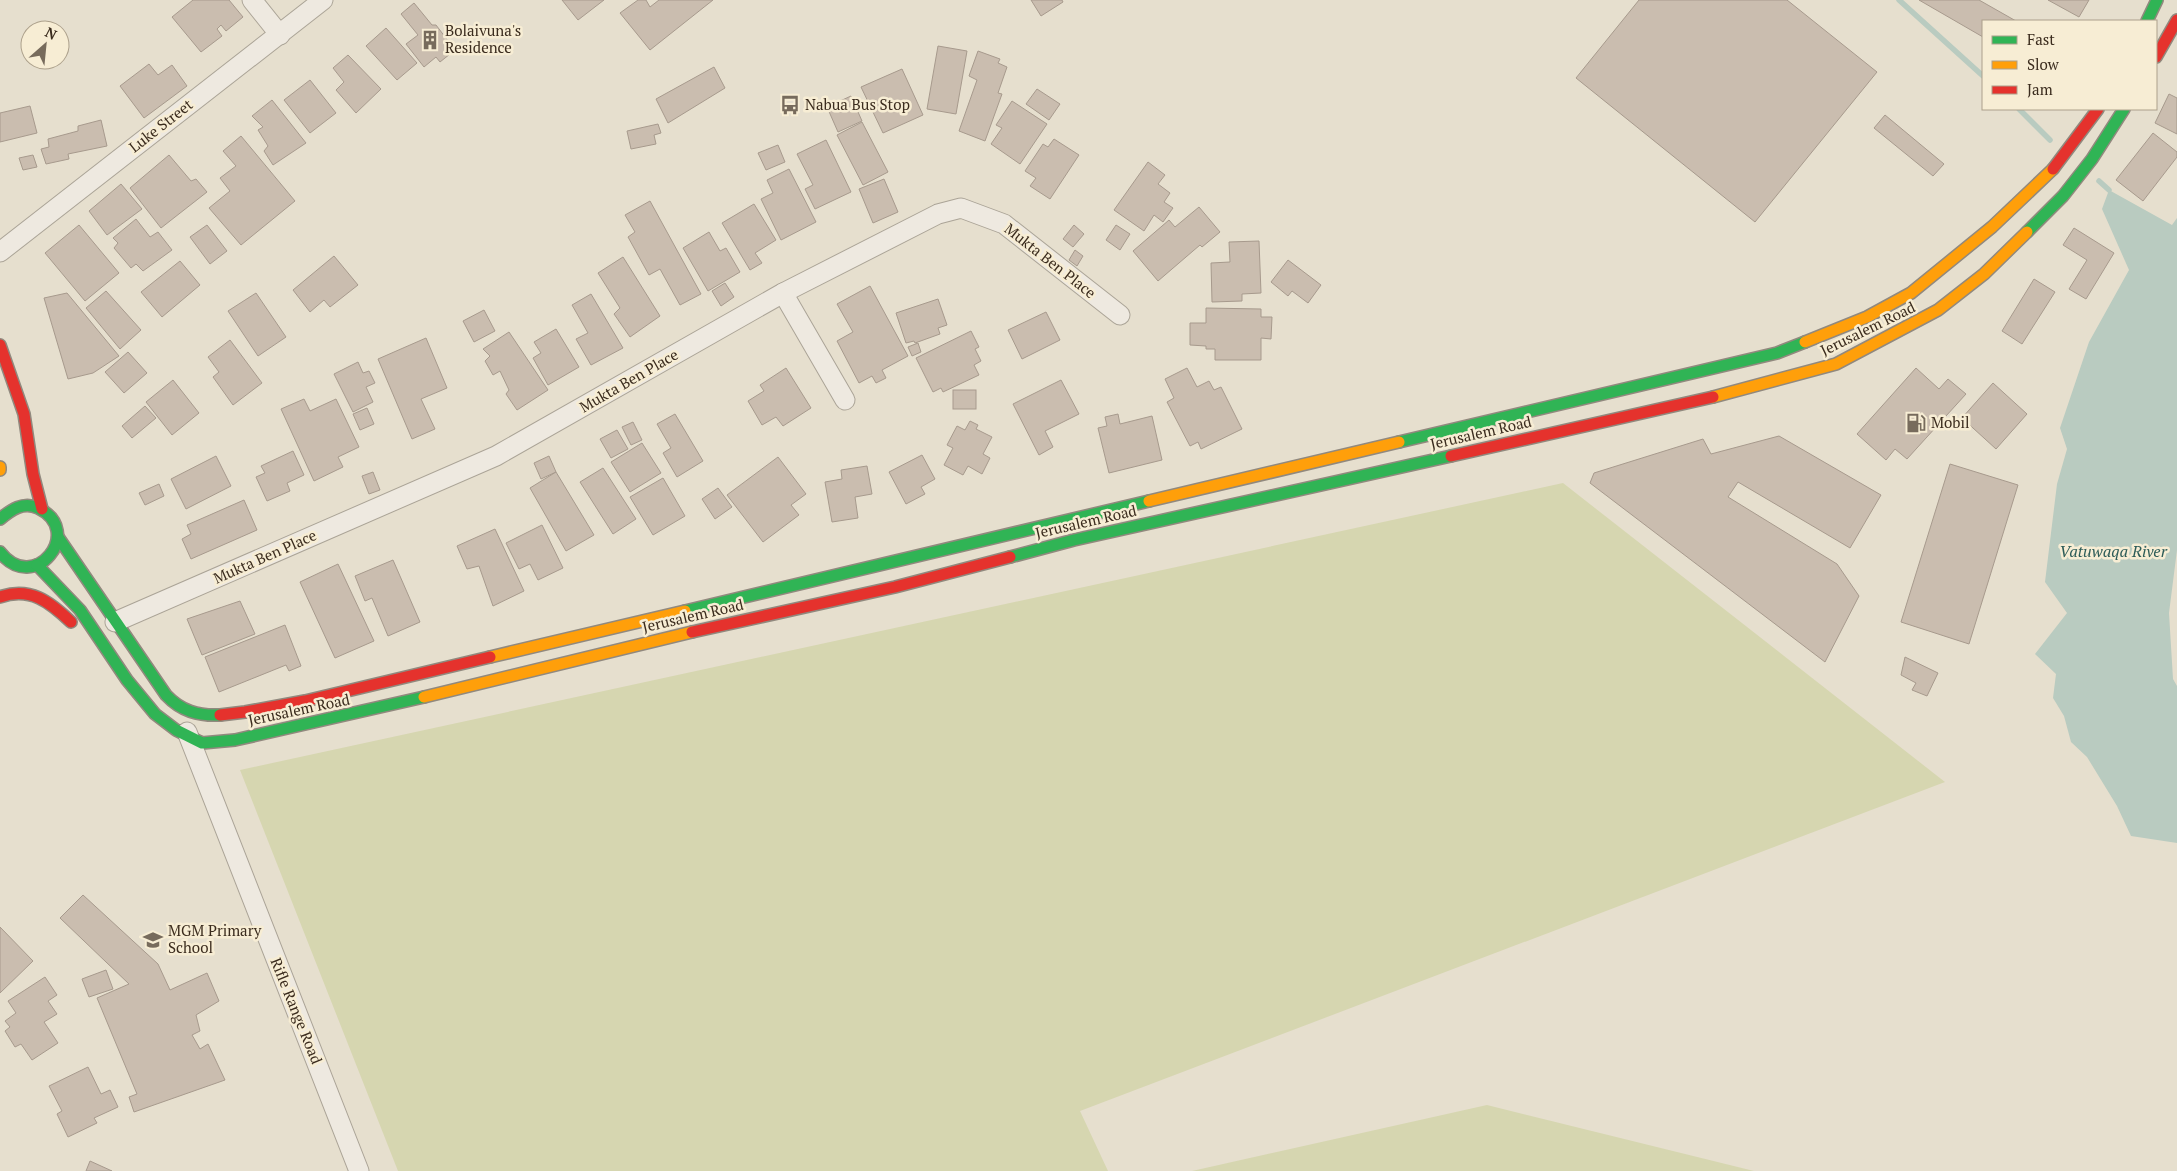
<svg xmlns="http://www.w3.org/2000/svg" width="2177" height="1171" font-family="'PT Serif',serif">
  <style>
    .green { fill: #d6d6b0 }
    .water { fill: #b9cbc0 }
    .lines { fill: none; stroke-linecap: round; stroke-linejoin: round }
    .stream { stroke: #b9cbc0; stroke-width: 5.5 }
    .building { fill: #cabdaf; stroke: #a79a8d }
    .street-casing { stroke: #aba497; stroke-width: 21 }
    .fast-casing { stroke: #91897e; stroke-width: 14 }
    .slow-casing { stroke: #91897e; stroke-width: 14 }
    .jam-casing { stroke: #91897e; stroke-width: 14 }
    .street { stroke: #eee9e0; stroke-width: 19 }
    .fast { stroke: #30b455; stroke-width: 11 }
    .slow { stroke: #ff9f0a; stroke-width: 11 }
    .jam { stroke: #e5322d; stroke-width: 11 }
    .labels { text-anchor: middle; stroke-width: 5; stroke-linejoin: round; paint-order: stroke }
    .poi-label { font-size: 15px; fill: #3b2c1e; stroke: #f7edd4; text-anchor: start }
    .street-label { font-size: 15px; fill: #3b2c1e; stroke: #f7edd4 }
    .water-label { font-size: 16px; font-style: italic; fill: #2d5c58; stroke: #f7edd4 }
  </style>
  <rect width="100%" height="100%" fill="#e6dfce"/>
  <g class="green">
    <path d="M 1563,483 L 1945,782 L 1080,1111 L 1108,1171 L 398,1171 L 240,770 Z"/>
    <path d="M 1487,1105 L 1754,1171 L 1192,1171 Z"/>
  </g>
  <path class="water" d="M 2109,190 L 2172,225 L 2177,218 L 2177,550 L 2169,613 L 2173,679 L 2177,686 L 2177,843 L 2131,836 L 2117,806 L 2087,757 L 2071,742 L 2064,716 L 2053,698 L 2056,674 L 2035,654 L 2067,613 L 2045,582 L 2057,484 L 2067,449 L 2060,428 L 2089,342 L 2129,270 L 2102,209 Z"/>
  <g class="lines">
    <g class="stream">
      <path d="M 1899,0 L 1983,76"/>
      <path d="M 2019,109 L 2050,140"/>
      <path d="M 2099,181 L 2109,190"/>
    </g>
  </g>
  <g class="building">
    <path d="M 193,0 L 229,0 L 243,17 L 226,31 L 221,25 L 217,29 L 222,36 L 201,52 L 172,17 Z"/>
    <path d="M 562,0 L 604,0 L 578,20 Z"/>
    <path d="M 638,0 L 646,0 L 650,7 L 659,0 L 713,0 L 650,50 L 620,13 Z"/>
    <path d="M 1031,0 L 1062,0 L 1063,2 L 1041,16 Z"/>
    <path d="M 1639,0 L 1787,0 L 1877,72 L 1755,222 L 1576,78 Z"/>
    <path d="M 1919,0 L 1979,0 L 2016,21 L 1983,21 L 1983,37 Z"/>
    <path d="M 2048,0 L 2089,0 L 2079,17 Z"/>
    <path d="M 414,3 L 432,25 L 436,25 L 455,50 L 440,62 L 436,57 L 424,67 L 406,44 L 418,35 L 401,14 Z"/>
    <path d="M 386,28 L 417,63 L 397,80 L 366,46 Z"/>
    <path d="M 938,46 L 967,51 L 956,114 L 927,109 Z"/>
    <path d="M 978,51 L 1000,59 L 998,63 L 1007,67 L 998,93 L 1002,94 L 985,141 L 959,131 L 977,80 L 969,76 Z"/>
    <path d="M 348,55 L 381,89 L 356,113 L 336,90 L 344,82 L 333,68 Z"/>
    <path d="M 149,64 L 158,75 L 172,65 L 187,86 L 144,118 L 120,86 Z"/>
    <path d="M 714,67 L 725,88 L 668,123 L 656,99 Z"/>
    <path d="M 902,69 L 923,115 L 883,133 L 861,87 Z"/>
    <path d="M 310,80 L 336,113 L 310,133 L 284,100 Z"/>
    <path d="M 1037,89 L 1060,104 L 1049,120 L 1026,104 Z"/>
    <path d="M 2169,94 L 2177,98 L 2177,134 L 2155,123 Z"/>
    <path d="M 851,96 L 862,121 L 838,132 L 827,107 Z"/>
    <path d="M 272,100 L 306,143 L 273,165 L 264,151 L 268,146 L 258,130 L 263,127 L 252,116 Z"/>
    <path d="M 1012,101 L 1047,124 L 1020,164 L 991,144 L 1002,128 L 996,125 Z"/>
    <path d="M 30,106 L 37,133 L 0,142 L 0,113 Z"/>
    <path d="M 1885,115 L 1944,164 L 1933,176 L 1874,128 Z"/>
    <path d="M 101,120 L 107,146 L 68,154 L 69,159 L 46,164 L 41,149 L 49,147 L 48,139 L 78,131 L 78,126 Z"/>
    <path d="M 862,122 L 888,172 L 863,185 L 837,135 Z"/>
    <path d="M 658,124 L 661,133 L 654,135 L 656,144 L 631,149 L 627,131 Z"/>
    <path d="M 2153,133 L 2177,152 L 2177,157 L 2143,201 L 2116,180 Z"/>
    <path d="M 241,136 L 295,201 L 241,245 L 209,208 L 230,191 L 220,178 L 236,166 L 223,151 Z"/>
    <path d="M 1054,139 L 1079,155 L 1050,199 L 1030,186 L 1036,178 L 1025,171 L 1043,144 L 1048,147 Z"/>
    <path d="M 826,140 L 851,192 L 815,209 L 805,189 L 813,185 L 797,154 Z"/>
    <path d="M 778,145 L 785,162 L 766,170 L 758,153 Z"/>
    <path d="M 33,155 L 37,167 L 23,170 L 19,158 Z"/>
    <path d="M 169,155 L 191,181 L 196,179 L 207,192 L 161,228 L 130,188 Z"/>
    <path d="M 1148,162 L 1165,175 L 1158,184 L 1170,193 L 1164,202 L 1173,208 L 1163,222 L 1154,215 L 1144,231 L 1114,210 Z"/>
    <path d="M 789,169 L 816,222 L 781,240 L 761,199 L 773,193 L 767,180 Z"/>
    <path d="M 884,179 L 898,212 L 873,223 L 859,189 Z"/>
    <path d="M 121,184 L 142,209 L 107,235 L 89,211 Z"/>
    <path d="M 650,201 L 701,294 L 680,305 L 660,269 L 649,275 L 628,237 L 635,232 L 625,215 Z"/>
    <path d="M 754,204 L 776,240 L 755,253 L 762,263 L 750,270 L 722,223 Z"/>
    <path d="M 1199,207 L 1220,232 L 1202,247 L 1200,245 L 1158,281 L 1133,251 L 1169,220 L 1175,227 Z"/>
    <path d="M 136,219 L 150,237 L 158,232 L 172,250 L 143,271 L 136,264 L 131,268 L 114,248 L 118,243 L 113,238 Z"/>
    <path d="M 79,225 L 119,273 L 85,301 L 45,253 Z"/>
    <path d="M 207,225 L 227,251 L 210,264 L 190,237 Z"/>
    <path d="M 1074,225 L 1084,234 L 1073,247 L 1063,239 Z"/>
    <path d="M 1116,225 L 1130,234 L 1120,250 L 1106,240 Z"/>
    <path d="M 2074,228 L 2114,253 L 2086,299 L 2069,289 L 2087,260 L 2063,245 Z"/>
    <path d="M 709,232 L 720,251 L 726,248 L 740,272 L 708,291 L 683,248 Z"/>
    <path d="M 1259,241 L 1261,293 L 1242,294 L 1242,301 L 1212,302 L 1211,263 L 1230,262 L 1229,242 Z"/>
    <path d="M 1075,250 L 1083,256 L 1077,266 L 1069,260 Z"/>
    <path d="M 334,256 L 358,285 L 330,307 L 324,300 L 310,312 L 293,290 Z"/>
    <path d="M 623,257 L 660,316 L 630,337 L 614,314 L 620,308 L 598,273 Z"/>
    <path d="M 1288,260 L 1321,285 L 1308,303 L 1292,291 L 1288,296 L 1271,282 Z"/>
    <path d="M 180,261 L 200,285 L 162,317 L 141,292 Z"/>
    <path d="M 2034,279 L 2055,292 L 2022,344 L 2002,331 Z"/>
    <path d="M 725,283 L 734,297 L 721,306 L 712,291 Z"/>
    <path d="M 870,286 L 908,356 L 882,370 L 886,378 L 876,383 L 872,376 L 859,383 L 837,341 L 853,332 L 837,304 Z"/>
    <path d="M 106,291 L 141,330 L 120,349 L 86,308 Z"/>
    <path d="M 67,293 L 119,356 L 93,373 L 68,379 L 44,298 Z"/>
    <path d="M 256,293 L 286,337 L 258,356 L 228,311 Z"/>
    <path d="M 591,294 L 623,348 L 591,365 L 576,339 L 588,333 L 572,305 Z"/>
    <path d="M 938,299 L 947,325 L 938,328 L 940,334 L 915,343 L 914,341 L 906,343 L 896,313 Z"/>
    <path d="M 1206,308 L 1261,309 L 1261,317 L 1272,317 L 1271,339 L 1261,338 L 1261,360 L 1215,360 L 1215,349 L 1206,349 L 1206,346 L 1190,345 L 1190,323 L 1206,323 Z"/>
    <path d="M 484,310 L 495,331 L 474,342 L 463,321 Z"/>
    <path d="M 1046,312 L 1060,340 L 1022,359 L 1008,330 Z"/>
    <path d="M 556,329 L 579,367 L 548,385 L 533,358 L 541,353 L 534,342 Z"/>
    <path d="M 971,331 L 979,347 L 975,349 L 981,361 L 974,365 L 979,375 L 943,392 L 941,388 L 933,392 L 916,358 Z"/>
    <path d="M 509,332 L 548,390 L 517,410 L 506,394 L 509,390 L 500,371 L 493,375 L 485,361 L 490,356 L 483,349 Z"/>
    <path d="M 426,338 L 447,388 L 421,399 L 435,429 L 412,439 L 378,359 Z"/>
    <path d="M 230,340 L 262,383 L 233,405 L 213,377 L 219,372 L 208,357 Z"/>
    <path d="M 918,343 L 921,352 L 912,356 L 908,347 Z"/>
    <path d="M 128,352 L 147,373 L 124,393 L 105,372 Z"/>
    <path d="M 358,362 L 363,373 L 369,371 L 375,383 L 366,387 L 373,402 L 353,412 L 334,374 Z"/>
    <path d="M 786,368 L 811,408 L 783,426 L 776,417 L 762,425 L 748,401 L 764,391 L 760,385 Z"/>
    <path d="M 1187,368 L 1197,387 L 1209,381 L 1214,390 L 1221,387 L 1242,429 L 1201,449 L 1198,442 L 1190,446 L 1167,402 L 1174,398 L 1165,379 Z"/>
    <path d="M 1916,368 L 1939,389 L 1948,379 L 1966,394 L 1907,459 L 1895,449 L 1886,460 L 1857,434 Z"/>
    <path d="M 173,380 L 199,413 L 172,435 L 146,402 Z"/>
    <path d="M 1061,380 L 1079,414 L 1045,431 L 1053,447 L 1039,455 L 1013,404 Z"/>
    <path d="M 1993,383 L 2027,414 L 1996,449 L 1962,418 Z"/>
    <rect x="953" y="390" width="23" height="19"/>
    <path d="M 304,399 L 310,411 L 336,399 L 359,447 L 338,457 L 343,467 L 314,481 L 281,409 Z"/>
    <path d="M 145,406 L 156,418 L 132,438 L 122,426 Z"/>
    <path d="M 367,408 L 374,424 L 360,430 L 353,414 Z"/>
    <path d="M 675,414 L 703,461 L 677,477 L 663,453 L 671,448 L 657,424 Z"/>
    <path d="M 1118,414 L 1120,424 L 1152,416 L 1162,460 L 1109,473 L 1098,428 L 1107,426 L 1105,417 Z"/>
    <path d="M 970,421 L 978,425 L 976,429 L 992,437 L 983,454 L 990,458 L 982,474 L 968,466 L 963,475 L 944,465 L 953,448 L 947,445 L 957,426 L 965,430 Z"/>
    <path d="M 633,422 L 642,440 L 631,445 L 622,427 Z"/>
    <path d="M 617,430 L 628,449 L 611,458 L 600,439 Z"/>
    <path d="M 1779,436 L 1881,495 L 1850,548 L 1738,482 L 1728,497 L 1837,564 L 1859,596 L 1825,662 L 1590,483 L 1594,473 L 1703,439 L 1711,454 Z"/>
    <path d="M 642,443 L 661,473 L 630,492 L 611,462 Z"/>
    <path d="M 293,451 L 304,475 L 287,483 L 290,491 L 267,501 L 256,477 L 265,473 L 261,466 Z"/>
    <path d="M 922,455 L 935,479 L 921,487 L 925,494 L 906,504 L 889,472 Z"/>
    <path d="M 216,456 L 231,486 L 186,509 L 171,479 Z"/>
    <path d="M 549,456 L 556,472 L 541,479 L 534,463 Z"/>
    <path d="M 778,457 L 806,494 L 791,505 L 799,515 L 763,542 L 727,495 Z"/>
    <path d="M 1950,464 L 2018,485 L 1969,644 L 1901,622 Z"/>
    <path d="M 867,466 L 872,494 L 855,497 L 858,518 L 832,522 L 825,482 L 842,479 L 841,470 Z"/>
    <path d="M 603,468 L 636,519 L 613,534 L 580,482 Z"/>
    <path d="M 373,472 L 380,490 L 369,494 L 362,476 Z"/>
    <path d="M 556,472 L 594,535 L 566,551 L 530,488 Z"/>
    <path d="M 663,478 L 685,516 L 653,535 L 630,497 Z"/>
    <path d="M 159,484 L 164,496 L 145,505 L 139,493 Z"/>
    <path d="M 718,488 L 732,507 L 715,519 L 702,499 Z"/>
    <path d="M 244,500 L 257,530 L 191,559 L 182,539 L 191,534 L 187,525 Z"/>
    <path d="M 542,525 L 563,568 L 538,580 L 530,564 L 519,569 L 506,543 Z"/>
    <path d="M 495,529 L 524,591 L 493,606 L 479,566 L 467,569 L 457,546 Z"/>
    <path d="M 393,560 L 420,622 L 388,636 L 372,598 L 365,601 L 355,576 Z"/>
    <path d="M 338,564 L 374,641 L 335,658 L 300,582 Z"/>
    <path d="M 240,601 L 255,634 L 202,655 L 187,619 Z"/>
    <path d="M 285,625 L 301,666 L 289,671 L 286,665 L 219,692 L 205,657 Z"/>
    <path d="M 1905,657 L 1938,673 L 1927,696 L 1912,690 L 1916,683 L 1901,675 Z"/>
    <path d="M 83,895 L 158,964 L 170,990 L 207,973 L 219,1001 L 196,1015 L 200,1031 L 192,1035 L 200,1049 L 208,1044 L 225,1080 L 134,1112 L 129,1097 L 137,1094 L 97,998 L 129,984 L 60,918 Z"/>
    <path d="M 0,927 L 33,961 L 0,993 Z"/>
    <path d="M 106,970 L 113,989 L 89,997 L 82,979 Z"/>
    <path d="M 45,977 L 57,995 L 48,1001 L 57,1014 L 44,1022 L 58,1043 L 32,1060 L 21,1044 L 15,1047 L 5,1031 L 10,1027 L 5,1021 L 16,1013 L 8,1001 Z"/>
    <path d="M 88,1067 L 101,1094 L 110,1090 L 118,1107 L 94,1118 L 97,1123 L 68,1137 L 57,1114 L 62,1111 L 49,1086 Z"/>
    <path d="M 90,1161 L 112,1171 L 86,1171 Z"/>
  </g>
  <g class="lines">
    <defs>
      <g id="street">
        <path d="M 252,0 L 280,35"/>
        <path d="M 0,252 L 323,0"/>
        <path d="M 783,293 L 845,400"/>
        <path d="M 115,622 L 496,456 L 783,293 L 938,214 L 961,208 L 1004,224 L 1120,315"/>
        <path d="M 187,732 L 359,1171"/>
      </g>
      <g id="fast">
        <path d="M 2147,21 L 2157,0"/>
        <path d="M 2027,232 L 2063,196 L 2092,159 L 2124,109"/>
        <path d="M 1399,442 L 1777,353 L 1805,342"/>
        <path d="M 0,519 C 11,510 23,501 38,508 C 86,531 34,596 0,552"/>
        <path d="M 58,537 L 166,695 C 181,711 198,716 220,715"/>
        <path d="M 1010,557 L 1074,540 L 1451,456"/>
        <path d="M 37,565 L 80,610 L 127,680 L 155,714 L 176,730 L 202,743 L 235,740 L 424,697"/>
        <path d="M 685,611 L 1149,501"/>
      </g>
      <g id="slow">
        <path d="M 1805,342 L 1867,317 L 1911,293 L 1992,227 L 2053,169"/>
        <path d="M 1713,397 L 1836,364 L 1938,310 L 1984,274 L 2027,232"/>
        <path d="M 0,467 L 0,470"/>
        <path d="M 1149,501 L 1399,442"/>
        <path d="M 490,657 L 685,611"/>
        <path d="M 424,697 L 692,632"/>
      </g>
      <g id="jam">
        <path d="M 2156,57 L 2177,20"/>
        <path d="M 2053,169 L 2098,109"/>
        <path d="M 0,345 L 24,414 L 33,474 L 42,509"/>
        <path d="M 1451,456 L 1713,397"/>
        <path d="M 0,597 C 30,586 50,602 71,622"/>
        <path d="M 692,632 L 895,587 L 1010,557"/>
        <path d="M 220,715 L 245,712 L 305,701 L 490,657"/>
      </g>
    </defs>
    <use href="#street" class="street-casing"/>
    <use href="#fast" class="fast-casing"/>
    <use href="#slow" class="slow-casing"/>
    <use href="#jam" class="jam-casing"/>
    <use href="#street" class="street"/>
    <use href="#fast" class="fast"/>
    <use href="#slow" class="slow"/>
    <use href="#jam" class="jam"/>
  </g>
  <defs>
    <symbol id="building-bare" viewBox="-9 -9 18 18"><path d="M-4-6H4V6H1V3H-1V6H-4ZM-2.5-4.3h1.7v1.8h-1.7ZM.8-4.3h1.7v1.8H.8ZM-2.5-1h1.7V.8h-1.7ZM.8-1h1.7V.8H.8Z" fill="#776b5c" stroke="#f7edd4" stroke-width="2.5" paint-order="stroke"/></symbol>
    <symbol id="bus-bare" viewBox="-9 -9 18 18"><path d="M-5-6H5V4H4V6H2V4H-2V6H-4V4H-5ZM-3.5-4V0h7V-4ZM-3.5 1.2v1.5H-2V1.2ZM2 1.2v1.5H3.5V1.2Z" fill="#776b5c" stroke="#f7edd4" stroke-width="2.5" paint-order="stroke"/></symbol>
    <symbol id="fuel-bare" viewBox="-9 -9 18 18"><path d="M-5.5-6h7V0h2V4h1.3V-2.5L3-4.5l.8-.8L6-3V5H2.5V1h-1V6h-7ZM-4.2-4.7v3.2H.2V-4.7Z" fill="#776b5c" stroke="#f7edd4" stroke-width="2.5" paint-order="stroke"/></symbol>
    <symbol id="school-bare" viewBox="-9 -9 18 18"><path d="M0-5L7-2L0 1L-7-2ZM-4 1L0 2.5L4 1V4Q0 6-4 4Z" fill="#776b5c" stroke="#f7edd4" stroke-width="2.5" paint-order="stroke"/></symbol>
  </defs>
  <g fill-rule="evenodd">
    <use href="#building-bare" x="416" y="26" width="28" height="28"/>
    <use href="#bus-bare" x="776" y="91" width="28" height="28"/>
    <use href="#fuel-bare" x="1902" y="409" width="28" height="28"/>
    <use href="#school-bare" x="139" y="926" width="28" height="28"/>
  </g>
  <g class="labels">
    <g class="poi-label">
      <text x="445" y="36">Bolaivuna's<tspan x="445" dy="17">Residence</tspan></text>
      <text x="805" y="110">Nabua Bus Stop</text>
      <text x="1931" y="428">Mobil</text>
      <text x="168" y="936">MGM Primary<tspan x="168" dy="17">School</tspan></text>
    </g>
    <g class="street-label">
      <text transform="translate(161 126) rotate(-38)" y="5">Luke Street</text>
      <text transform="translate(1050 261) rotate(38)" y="5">Mukta Ben Place</text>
      <text transform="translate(1868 329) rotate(-26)" y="5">Jerusalem Road</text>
      <text transform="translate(629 381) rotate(-30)" y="5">Mukta Ben Place</text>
      <text transform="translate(1481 433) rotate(-13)" y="5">Jerusalem Road</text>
      <text transform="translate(1086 522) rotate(-13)" y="5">Jerusalem Road</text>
      <text transform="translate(265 557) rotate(-24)" y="5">Mukta Ben Place</text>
      <text transform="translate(693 616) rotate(-13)" y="5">Jerusalem Road</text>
      <text transform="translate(299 710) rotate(-12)" y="5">Jerusalem Road</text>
      <text transform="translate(296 1011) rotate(68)" y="5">Rifle Range Road</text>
    </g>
    <g class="water-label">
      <text x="2113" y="557">Vatuwaqa River</text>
    </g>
  </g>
  <rect x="1982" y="20" width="175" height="90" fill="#f7edd4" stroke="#aca08b"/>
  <rect x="1992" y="36" width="25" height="8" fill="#30b455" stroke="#aca08b"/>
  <text x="2027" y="45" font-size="15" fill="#3b2c1e">Fast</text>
  <rect x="1992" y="61" width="25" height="8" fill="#ff9f0a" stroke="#aca08b"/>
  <text x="2027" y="70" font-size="15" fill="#3b2c1e">Slow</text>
  <rect x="1992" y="86" width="25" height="8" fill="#e5322d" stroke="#aca08b"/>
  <text x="2027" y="95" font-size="15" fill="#3b2c1e">Jam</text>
  <g transform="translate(45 45) rotate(27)"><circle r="24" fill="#f7edd4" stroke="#aca08b"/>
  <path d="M0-4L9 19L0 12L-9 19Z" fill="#776b5c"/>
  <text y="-8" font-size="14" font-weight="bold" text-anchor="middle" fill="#3b2c1e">N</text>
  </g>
</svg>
